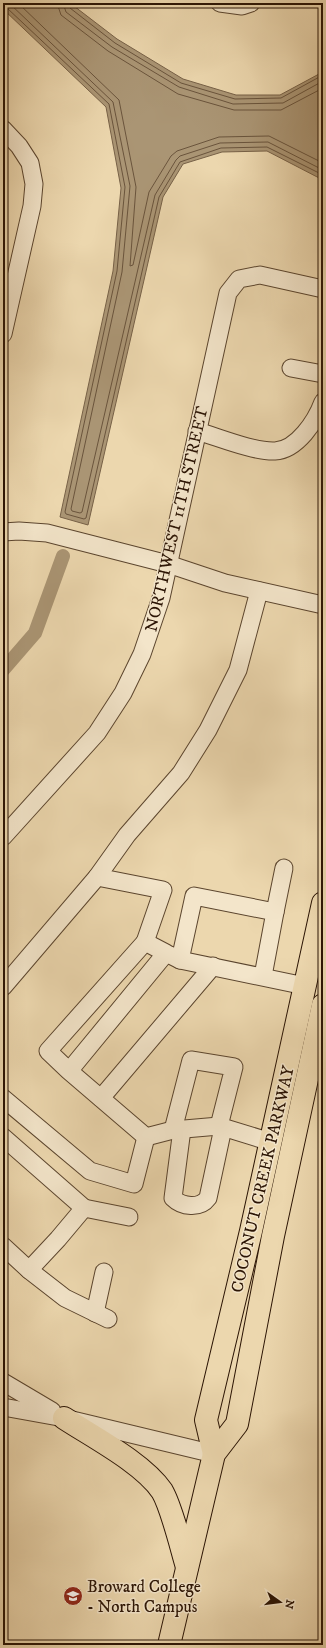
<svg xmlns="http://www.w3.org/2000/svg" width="326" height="1648" font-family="'IM FELL DW Pica',serif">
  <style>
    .water { fill: #aa9574; stroke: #776147 }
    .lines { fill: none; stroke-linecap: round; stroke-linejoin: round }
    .shore { stroke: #6a543c; stroke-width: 1 }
    .canal { stroke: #aa9574; stroke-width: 14 }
    .minor-casing { stroke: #5b452e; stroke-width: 19 }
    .major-casing { stroke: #2b1404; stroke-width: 24 }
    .minor { stroke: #f3e5ca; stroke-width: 17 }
    .major { stroke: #ecd7ae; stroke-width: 22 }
    .labels { text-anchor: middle; stroke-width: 3; stroke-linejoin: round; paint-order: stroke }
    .street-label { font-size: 17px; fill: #2b1404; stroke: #f3e5ca }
    .poi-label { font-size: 17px; fill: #2b1404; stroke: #f3e5ca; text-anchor: start }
  </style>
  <rect width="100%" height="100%" fill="#ecd7ae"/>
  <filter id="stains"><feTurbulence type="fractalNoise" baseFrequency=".005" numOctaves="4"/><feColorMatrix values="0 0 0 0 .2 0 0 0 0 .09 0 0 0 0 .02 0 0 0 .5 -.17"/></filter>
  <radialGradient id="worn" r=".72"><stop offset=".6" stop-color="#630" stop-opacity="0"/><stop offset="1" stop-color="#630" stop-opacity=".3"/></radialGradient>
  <path class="water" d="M 3,3 L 70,3 L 117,39 L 183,79 L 236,95 L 280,95 L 319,74 L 323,69 L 323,180 L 267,151 L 222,152 L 183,164 L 163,197 L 88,525 L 60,517 L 113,271 L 121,188 L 106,107 L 3,9 Z"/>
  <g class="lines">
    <g class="shore">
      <path d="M 9,3 L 113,102 L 130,186 L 122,272 L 71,509 L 72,511 L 80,513 L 82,512 L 155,195 L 176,160 L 180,156 L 220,143 L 268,142 L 323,170"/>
      <path d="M 18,3 L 119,100 L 136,187 L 130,266 L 133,265 L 149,192 L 171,156 L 177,151 L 219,137 L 269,136 L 323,163"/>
      <path d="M 57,3 L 61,15 L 108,51 L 178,94 L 234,110 L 281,110 L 323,88"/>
      <path d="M 63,3 L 66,12 L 112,47 L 179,87 L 233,104 L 283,103 L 323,81"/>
      <path d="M 68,3 L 70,8 L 115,43 L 181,83 L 235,99 L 281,98 L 323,75"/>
      <path d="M 3,6 L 7,8 L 109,104 L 125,187 L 117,271 L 65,512 L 66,514 L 84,519 L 86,518 L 159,197 L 180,162 L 221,148 L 267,147 L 323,175"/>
    </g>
    <path class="canal" d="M 3,670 L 35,633 L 63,556"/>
    <defs>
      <g id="minor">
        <path d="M 220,3 L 242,6 L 251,3"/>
        <path d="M 3,129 L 19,146 L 30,163 L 34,184 L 32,206 L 3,334"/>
        <path d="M 291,368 L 323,374"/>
        <path d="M 197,431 C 218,437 254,452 275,451 C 297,450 316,421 323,402"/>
        <path d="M 3,532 L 19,531 L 47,533 L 168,564 L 225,583 L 323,605"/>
        <path d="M 3,837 L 97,733 L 123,693 L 142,654 L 161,598 L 228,293 L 239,279 L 260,275 L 323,289"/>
        <path d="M 97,877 L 127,835 L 181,773 L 208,730 L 238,670 L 259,591"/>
        <path d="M 275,912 L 284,868"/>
        <path d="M 170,955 L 180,960 L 305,986"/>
        <path d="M 180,960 L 194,896 L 275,912 L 263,976"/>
        <path d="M 3,987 L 97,877 L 163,890 L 145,942"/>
        <path d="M 69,1071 L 48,1051 L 145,942 L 166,953 L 69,1071 L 146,1137 L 173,1130 L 219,1126 L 271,1142"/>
        <path d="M 3,1098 L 90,1171 L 134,1184 L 146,1137"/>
        <path d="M 101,1098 L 213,966"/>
        <path d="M 182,1129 L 173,1198 C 182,1207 200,1209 208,1198 L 223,1128"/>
        <path d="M 173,1130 L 191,1060 L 234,1067 L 219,1126"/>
        <path d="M 3,1137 L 84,1208 L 58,1239 L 29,1270 L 3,1246"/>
        <path d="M 84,1208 L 129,1217"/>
        <path d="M 29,1270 L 65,1298 L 108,1319"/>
        <path d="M 95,1313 L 104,1272"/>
        <path d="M 3,1382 L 52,1411"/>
        <path d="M 3,1407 L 64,1418 L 214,1454"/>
      </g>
      <g id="major">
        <path d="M 64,1418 C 93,1437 143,1463 162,1491 C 172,1508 181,1547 187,1567"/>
        <path d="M 214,1454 L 206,1420 L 251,1231 L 323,903"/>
        <path d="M 169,1645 L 214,1454 L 237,1424 L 273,1236 L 323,1005"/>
      </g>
    </defs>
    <use href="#minor" class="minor-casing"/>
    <use href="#major" class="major-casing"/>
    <use href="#minor" class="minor"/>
    <use href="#major" class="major"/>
  </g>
  <defs>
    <symbol id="university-disc" viewBox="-11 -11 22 22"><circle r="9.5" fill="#8f2418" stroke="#f3e5ca"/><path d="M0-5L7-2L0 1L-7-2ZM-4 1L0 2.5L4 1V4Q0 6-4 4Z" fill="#fff"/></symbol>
  </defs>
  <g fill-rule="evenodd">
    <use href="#university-disc" x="62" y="1585" width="22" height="22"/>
  </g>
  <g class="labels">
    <g class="street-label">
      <text transform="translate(176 519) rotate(-77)" y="6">NORTHWEST 11TH STREET</text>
      <text transform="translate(262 1179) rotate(-77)" y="6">COCONUT CREEK PARKWAY</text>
    </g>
    <g class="poi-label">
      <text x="87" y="1592">Broward College<tspan x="87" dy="20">- North Campus</tspan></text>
    </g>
  </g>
  <rect width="326" height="1648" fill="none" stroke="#ecd7ae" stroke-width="16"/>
  <rect x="4" y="4" width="318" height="1640" fill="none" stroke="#2b1404" stroke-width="2"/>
  <rect x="8" y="8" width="310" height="1632" fill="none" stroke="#2b1404"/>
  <g transform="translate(280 1602) rotate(104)" stroke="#f3e5ca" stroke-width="3" paint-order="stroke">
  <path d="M0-3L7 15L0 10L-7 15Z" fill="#2b1404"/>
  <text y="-6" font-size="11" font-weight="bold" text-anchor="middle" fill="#2b1404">N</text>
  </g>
  <rect width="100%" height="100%" filter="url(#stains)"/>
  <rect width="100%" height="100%" fill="url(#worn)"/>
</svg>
